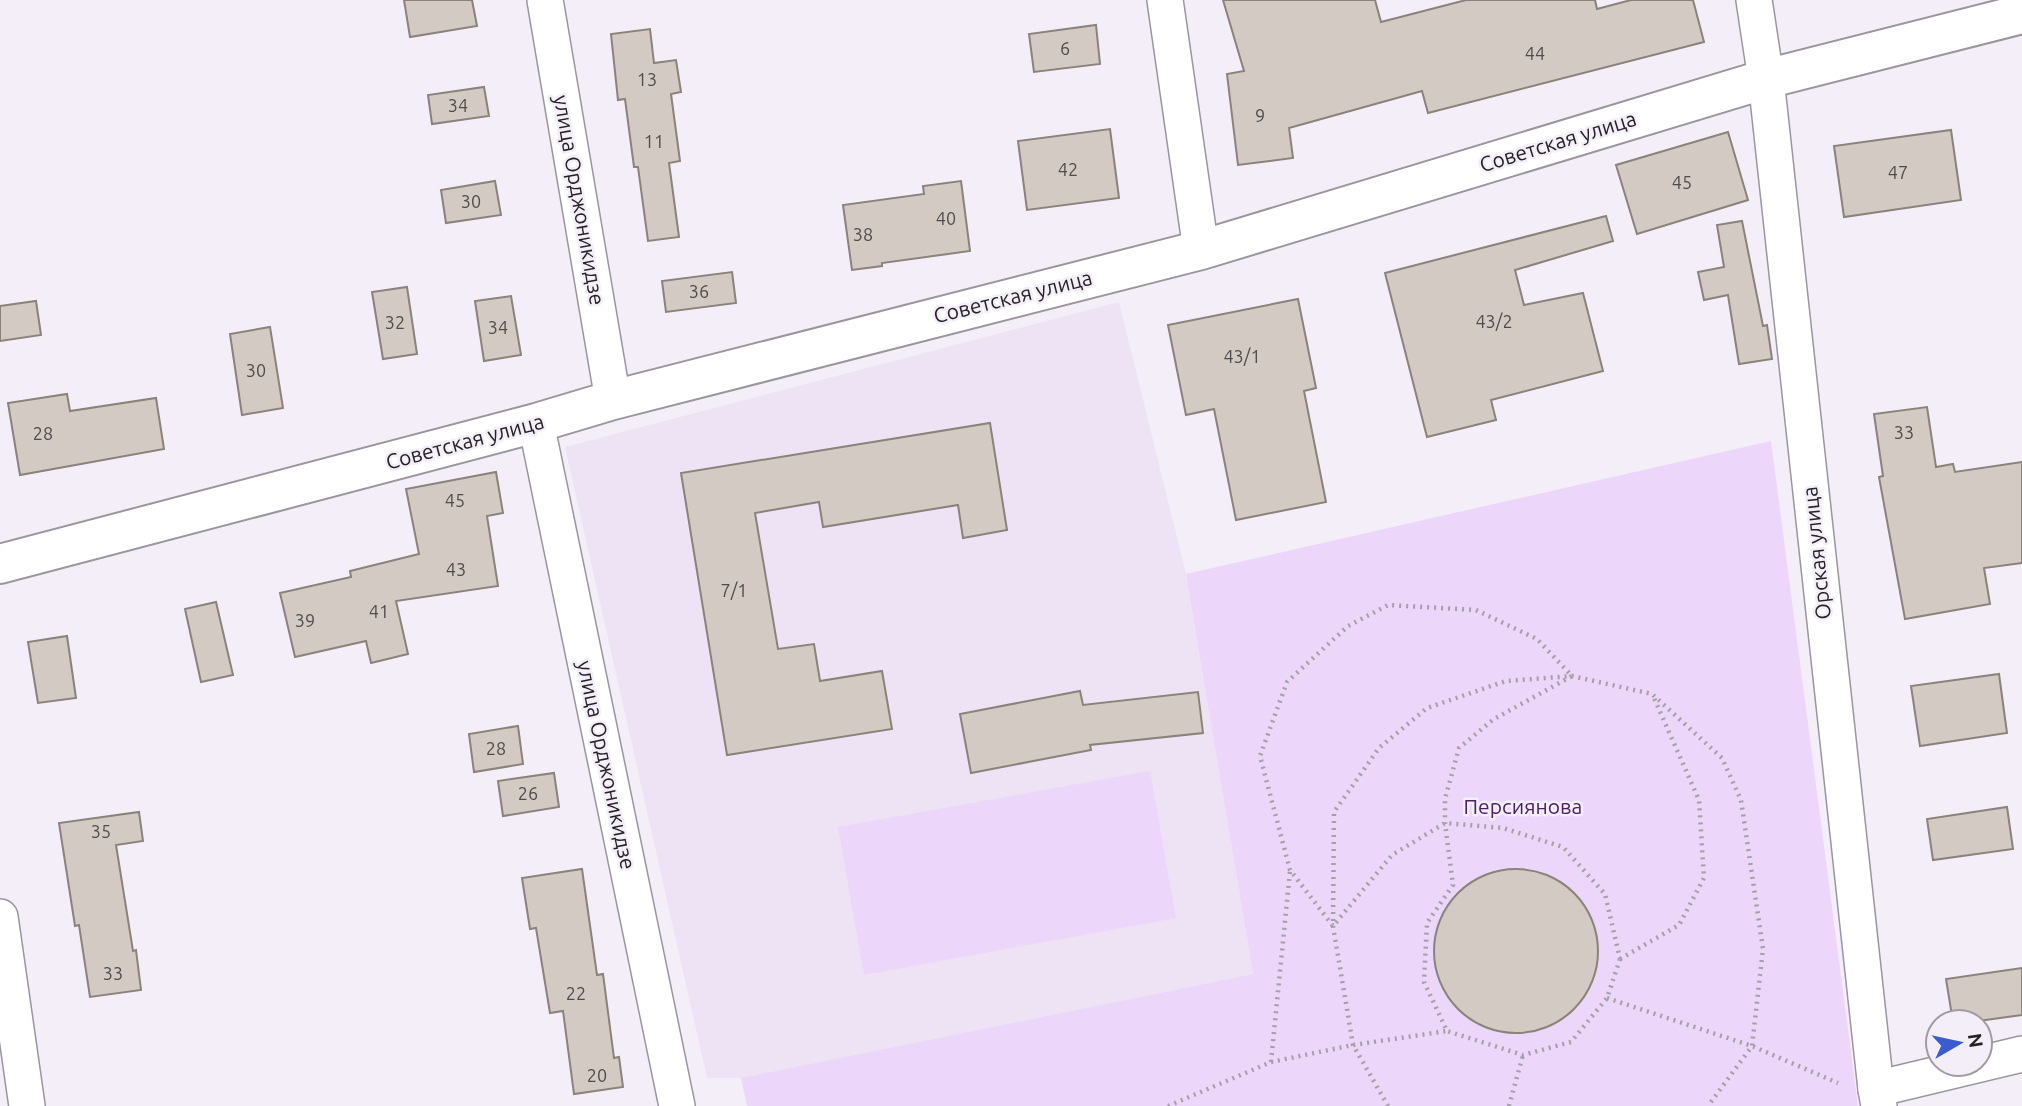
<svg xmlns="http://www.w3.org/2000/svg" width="2022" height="1106" font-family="Ubuntu,sans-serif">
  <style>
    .built { fill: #ede3f4 }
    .green { fill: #ecd6f9 }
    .building { fill: #d3cbc3; stroke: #8a827b; stroke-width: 2 }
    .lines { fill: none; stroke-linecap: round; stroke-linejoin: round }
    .minor-casing { stroke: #9b959e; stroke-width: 38 }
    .tertiary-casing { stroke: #9b959e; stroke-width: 42 }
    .path { stroke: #a5a0a8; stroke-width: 4.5; stroke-dasharray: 2 5; stroke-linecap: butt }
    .minor { stroke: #fff; stroke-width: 35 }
    .tertiary { stroke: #fff; stroke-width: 38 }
    .labels { text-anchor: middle; stroke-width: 5; stroke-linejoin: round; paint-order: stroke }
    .number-label { font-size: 18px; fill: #504c4c }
    .street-label { font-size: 21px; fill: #242225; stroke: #f4eef8 }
    .park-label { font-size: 21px; fill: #4d2063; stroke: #f4eef8 }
  </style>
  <rect width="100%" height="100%" fill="#f4eef8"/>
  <path class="built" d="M 1119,302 L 1186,574 L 1253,974 L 741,1078 L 707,1078 L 565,447 Z"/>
  <g class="green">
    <path d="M 1771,441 L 1858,1106 L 747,1106 L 741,1078 L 1253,974 L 1186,574 Z"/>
    <path d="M 1150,771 L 1176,918 L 864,975 L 838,827 Z"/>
  </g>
  <g class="building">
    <path d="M 404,0 L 472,0 L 477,26 L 410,37 Z"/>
    <path d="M 1223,0 L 1375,0 L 1381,22 L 1466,0 L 1595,0 L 1597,9 L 1631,0 L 1693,0 L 1704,42 L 1428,113 L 1422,91 L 1289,128 L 1293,158 L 1238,165 L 1227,74 L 1244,71 Z"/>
    <path d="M 1096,25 L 1100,64 L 1034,72 L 1029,34 Z"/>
    <path d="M 650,29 L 654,63 L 676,60 L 681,92 L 671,94 L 680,161 L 669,163 L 679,237 L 648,241 L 638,167 L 634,167 L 625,99 L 618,100 L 611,34 Z"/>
    <path d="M 484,87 L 489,116 L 432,124 L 428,95 Z"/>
    <path d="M 1110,129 L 1119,198 L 1027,210 L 1018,141 Z"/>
    <path d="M 1951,130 L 1961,200 L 1844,217 L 1834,146 Z"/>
    <path d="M 1728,132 L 1748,200 L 1637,234 L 1616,165 Z"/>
    <path d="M 495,181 L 501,215 L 446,223 L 441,190 Z"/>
    <path d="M 961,181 L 970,251 L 882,263 L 882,266 L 852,270 L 843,205 L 924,194 L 923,186 Z"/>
    <path d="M 1606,216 L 1613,241 L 1515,270 L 1524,305 L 1583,293 L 1603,371 L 1491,400 L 1496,420 L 1427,437 L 1385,273 Z"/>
    <path d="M 1742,221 L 1763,326 L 1767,325 L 1772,359 L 1739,364 L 1728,295 L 1704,300 L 1698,272 L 1724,267 L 1717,225 Z"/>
    <path d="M 732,272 L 736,303 L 666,312 L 662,281 Z"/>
    <path d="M 407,287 L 417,354 L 383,359 L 372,292 Z"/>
    <path d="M 511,296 L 521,355 L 484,361 L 475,301 Z"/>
    <path d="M 1298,299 L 1316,388 L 1304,391 L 1326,502 L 1236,520 L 1214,409 L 1186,415 L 1168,325 Z"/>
    <path d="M 36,301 L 41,335 L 0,341 L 0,306 Z"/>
    <path d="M 270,327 L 283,408 L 242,415 L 230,334 Z"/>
    <path d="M 67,394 L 70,411 L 156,398 L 164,449 L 20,475 L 8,403 Z"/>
    <path d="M 1927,407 L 1936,467 L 1953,464 L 1955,472 L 2022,462 L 2022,563 L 1984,568 L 1990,604 L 1905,619 L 1879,477 L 1883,476 L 1874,414 Z"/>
    <path d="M 990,423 L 1007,530 L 963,538 L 958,505 L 823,527 L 819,502 L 755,513 L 778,649 L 814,644 L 820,681 L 882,671 L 892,729 L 727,755 L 681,473 Z"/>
    <path d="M 496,472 L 503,513 L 487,516 L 498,586 L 396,601 L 408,654 L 371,663 L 366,641 L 295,657 L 280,593 L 351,577 L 350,571 L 419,554 L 406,489 Z"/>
    <path d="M 216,602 L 233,675 L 201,682 L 185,609 Z"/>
    <path d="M 67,636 L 76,698 L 38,703 L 28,642 Z"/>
    <path d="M 1999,674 L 2007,733 L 1920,746 L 1911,686 Z"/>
    <path d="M 1080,691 L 1083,705 L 1198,692 L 1203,733 L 1090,745 L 1091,750 L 971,773 L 960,714 Z"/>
    <path d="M 518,726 L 523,764 L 474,772 L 469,734 Z"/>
    <path d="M 554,773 L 559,807 L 503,816 L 498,781 Z"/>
    <path d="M 2007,807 L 2013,849 L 1933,860 L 1927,819 Z"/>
    <path d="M 139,812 L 143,841 L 116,845 L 133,951 L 136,950 L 141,990 L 90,997 L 79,925 L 75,926 L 59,823 Z"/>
    <path d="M 582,869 L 597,975 L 603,974 L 614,1058 L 619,1057 L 623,1087 L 574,1094 L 563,1011 L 550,1013 L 536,928 L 530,929 L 522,878 Z"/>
    <circle cx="1516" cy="951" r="82"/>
    <path d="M 2022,968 L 2022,1015 L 1971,1022 L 1953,1022 L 1946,979 Z"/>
  </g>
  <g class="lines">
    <defs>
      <g id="minor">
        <path d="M 545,0 L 613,400"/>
        <path d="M 1165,0 L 1201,250"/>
        <path d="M 1754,0 L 1766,79 L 1876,1089 L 1879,1106"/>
        <path d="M 536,423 L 677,1106"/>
        <path d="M 0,917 L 27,1106"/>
        <path d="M 1876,1089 L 2022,1054"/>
      </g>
      <path id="tertiary" d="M 0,564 L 536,423 L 613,400 L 1201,250 L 1766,79 L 2022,14"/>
    </defs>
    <use href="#minor" class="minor-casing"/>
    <use href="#tertiary" class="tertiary-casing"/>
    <g class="path">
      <path d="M 1620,959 L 1607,998 L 1571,1042 L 1523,1055 L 1447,1031 L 1424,982 L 1427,923 L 1453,885 L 1445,823 L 1445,799 L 1459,748 L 1494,719 L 1572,676 L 1537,639 L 1476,610 L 1388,605 L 1348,626 L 1287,682 L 1260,756 L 1290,870 L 1333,926 L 1392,855 L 1445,823 L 1503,828 L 1563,847 L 1605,894 L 1620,959"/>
      <path d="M 1620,959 L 1679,925 L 1704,878 L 1699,800 L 1654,698"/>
      <path d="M 1607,998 L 1752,1046 L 1838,1083"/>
      <path d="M 1271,1062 L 1290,871"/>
      <path d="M 1168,1106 L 1271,1062 L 1353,1045 L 1447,1031"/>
      <path d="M 1388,1106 L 1353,1045 L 1333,926 L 1334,812 L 1379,748 L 1427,708 L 1506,681 L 1572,676 L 1652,694 L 1722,758 L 1741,800 L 1763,949 L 1752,1046 L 1708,1106"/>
      <path d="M 1509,1106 L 1523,1055"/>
    </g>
    <use href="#minor" class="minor"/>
    <use href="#tertiary" class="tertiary"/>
  </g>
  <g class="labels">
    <g class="number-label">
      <text x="1065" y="55">6</text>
      <text x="1535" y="60">44</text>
      <text x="647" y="86">13</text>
      <text x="458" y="112">34</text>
      <text x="1260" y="122">9</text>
      <text x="654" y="148">11</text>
      <text x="1068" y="176">42</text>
      <text x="1898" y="179">47</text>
      <text x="1682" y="189">45</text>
      <text x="471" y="208">30</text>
      <text x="946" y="225">40</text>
      <text x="863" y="241">38</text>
      <text x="699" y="298">36</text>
      <text x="1494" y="328">43/2</text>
      <text x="395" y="329">32</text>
      <text x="498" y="334">34</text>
      <text x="1242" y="363">43/1</text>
      <text x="256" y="377">30</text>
      <text x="1904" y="439">33</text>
      <text x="43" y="440">28</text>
      <text x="455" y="507">45</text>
      <text x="456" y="576">43</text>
      <text x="734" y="597">7/1</text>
      <text x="379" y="618">41</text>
      <text x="305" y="627">39</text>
      <text x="496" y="755">28</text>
      <text x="528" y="800">26</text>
      <text x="101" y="838">35</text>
      <text x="113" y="980">33</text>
      <text x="576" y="1000">22</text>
      <text x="597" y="1082">20</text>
    </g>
    <g class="street-label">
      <text transform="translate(1558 142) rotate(-17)" y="7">Советская улица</text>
      <text transform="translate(579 200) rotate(80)" y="7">улица Орджоникидзе</text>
      <text transform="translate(1013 297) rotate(-14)" y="7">Советская улица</text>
      <text transform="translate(465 442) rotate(-15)" y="7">Советская улица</text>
      <text transform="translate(1817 553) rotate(-96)" y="7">Орская улица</text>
      <text transform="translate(606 765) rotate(78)" y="7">улица Орджоникидзе</text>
    </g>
    <g class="park-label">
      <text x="1523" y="814">Персиянова</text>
    </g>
  </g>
  <g transform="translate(1959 1043) rotate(81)"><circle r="33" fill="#f4eef8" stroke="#a19ca4" stroke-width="2"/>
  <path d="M0-5L12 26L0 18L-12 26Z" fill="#395cce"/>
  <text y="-10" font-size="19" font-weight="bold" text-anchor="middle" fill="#242225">N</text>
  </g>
</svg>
